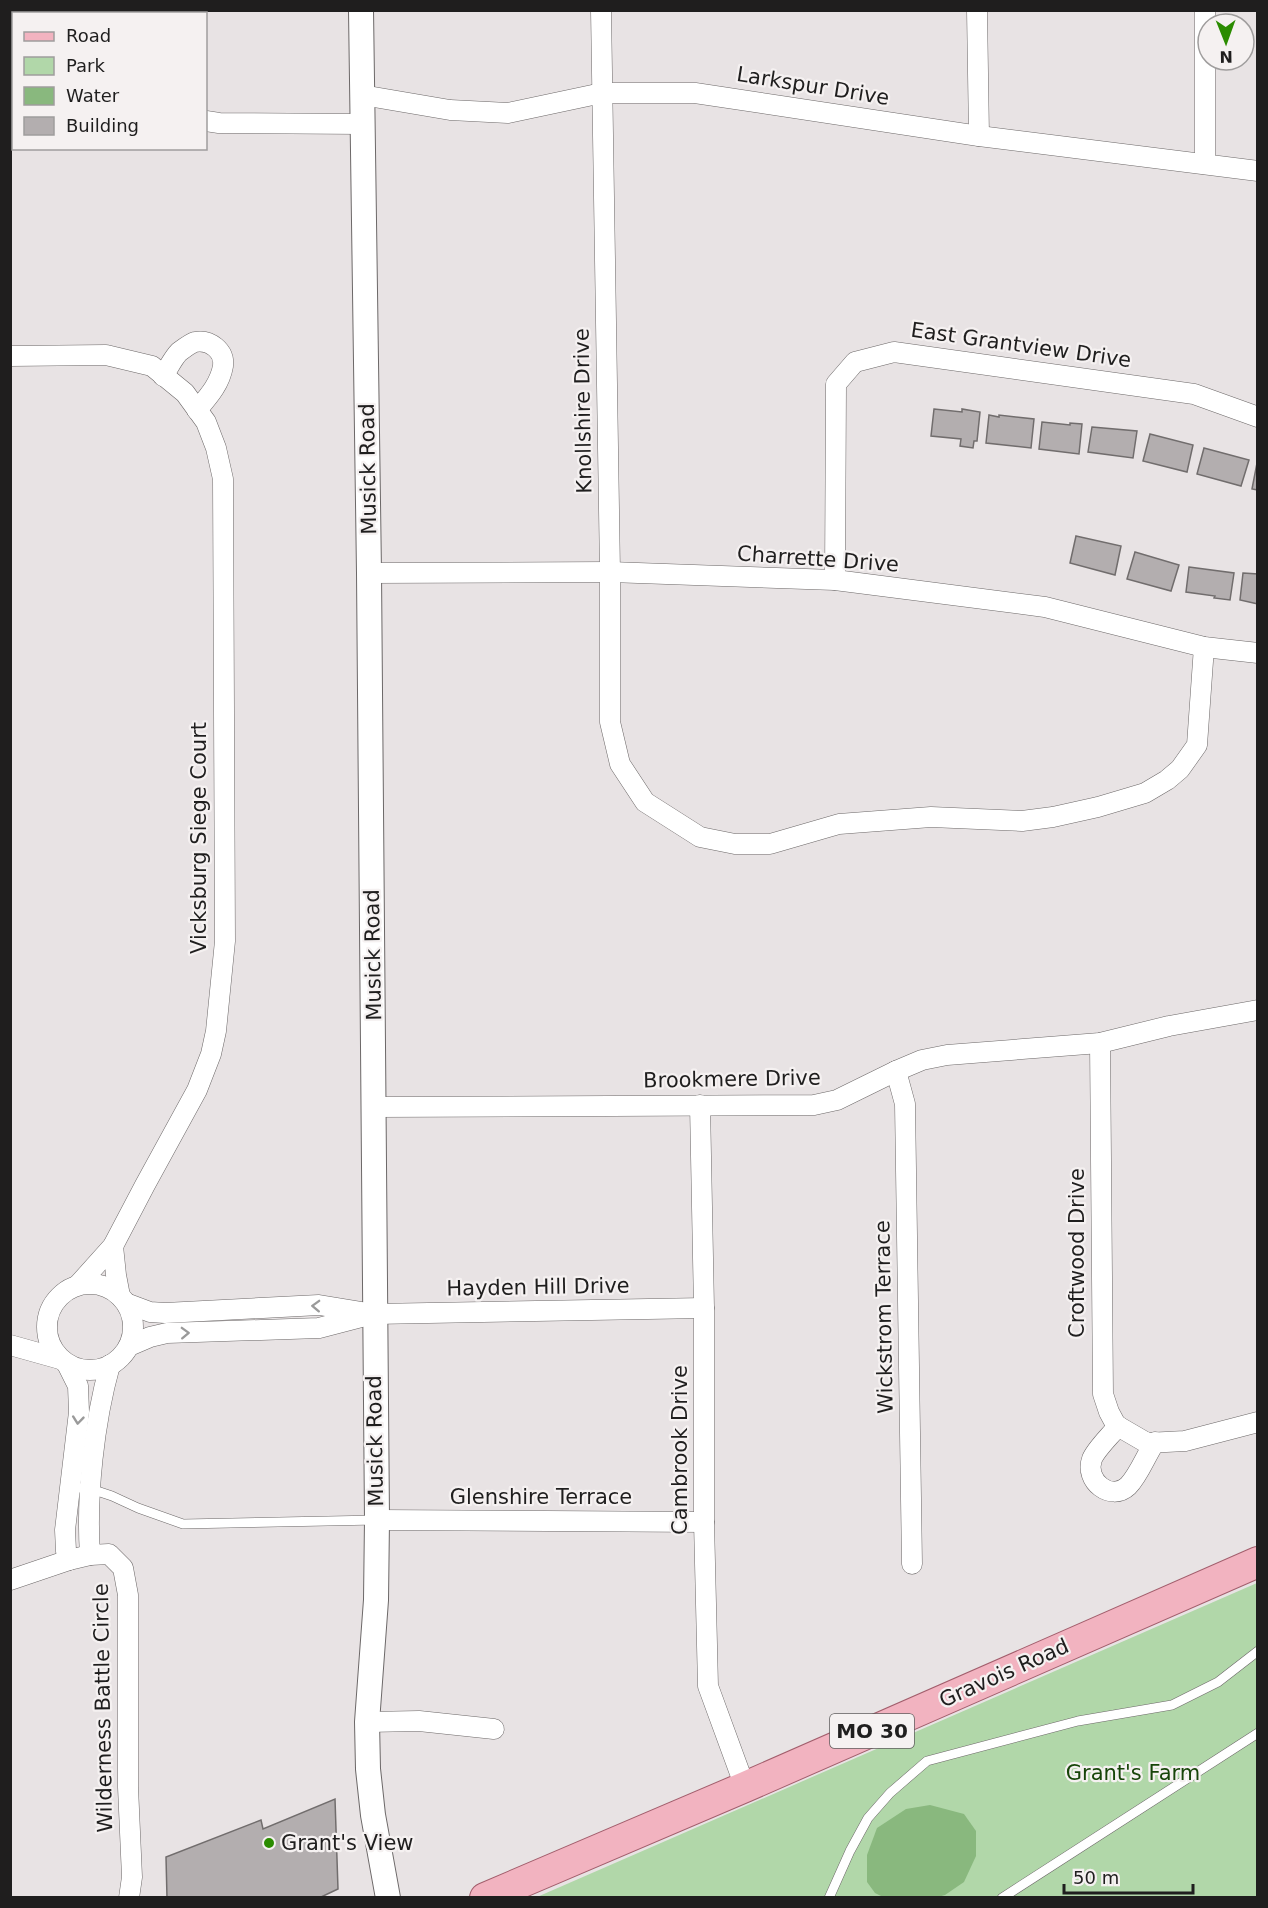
<svg xmlns="http://www.w3.org/2000/svg" width="1268" height="1908" font-family="'DejaVu Sans',sans-serif">
  <style>
    .green { fill: #b1d7a9 }
    .water { fill: #89b87e }
    .building { fill: #b3aeaf; stroke: #716d6d; stroke-width: 1.5 }
    .lines { fill: none; stroke-linecap: round; stroke-linejoin: round }
    .service-casing { stroke: #6c6868; stroke-width: 10 }
    .minor-casing { stroke: #6c6868; stroke-width: 21 }
    .tertiary-casing { stroke: #6c6868; stroke-width: 26 }
    .primary-casing { stroke: #a25e6c; stroke-width: 32 }
    .service { stroke: #fff; stroke-width: 9 }
    .minor { stroke: #fff; stroke-width: 20 }
    .tertiary { stroke: #fff; stroke-width: 24 }
    .primary { stroke: #f2b3c0; stroke-width: 30 }
    .oneway { stroke: #9a9a9a }
    .poi-dot { fill: #2b8c01; stroke: #f5f1f1; stroke-width: 2 }
    .labels { text-anchor: middle; stroke-width: 4.5; stroke-linejoin: round; paint-order: stroke }
    .shield { fill: #f5f1f1; stroke: #5f5d5d; stroke-width: 1.5 }
    .shield-label { font-size: 20px; font-weight: bold; fill: #1f1e1e }
    .street-label { font-size: 21px; fill: #1f1e1e; stroke: #f5f1f1 }
    .park-label { font-size: 21px; fill: #174509; stroke: #f5f1f1 }
    .poi-label { font-size: 21px; fill: #1f1e1e; stroke: #f5f1f1; text-anchor: start }
  </style>
  <rect width="100%" height="100%" fill="#e8e3e4"/>
  <path class="green" d="M 1257,1583 L 1257,1897 L 537,1897 Z"/>
  <path class="water" d="M 930,1805 L 964,1814 L 976,1831 L 976,1856 L 964,1882 L 945,1895 L 938,1897 L 883,1897 L 875,1893 L 867,1882 L 867,1855 L 877,1828 L 906,1809 Z"/>
  <g class="building">
    <path d="M 934,409 L 962,412 L 962,409 L 980,412 L 977,441 L 974,441 L 973,448 L 960,446 L 961,439 L 931,436 Z"/>
    <path d="M 989,415 L 999,417 L 999,415 L 1034,419 L 1031,448 L 986,443 Z"/>
    <path d="M 1042,422 L 1070,425 L 1070,423 L 1082,424 L 1079,454 L 1039,449 Z"/>
    <path d="M 1092,427 L 1137,431 L 1133,458 L 1088,452 Z"/>
    <path d="M 1150,434 L 1193,445 L 1187,472 L 1143,461 Z"/>
    <path d="M 1204,448 L 1249,460 L 1241,486 L 1197,474 Z"/>
    <path d="M 1257,463 L 1258,463 L 1258,490 L 1252,489 Z"/>
    <path d="M 1076,536 L 1121,546 L 1115,575 L 1070,563 Z"/>
    <path d="M 1135,552 L 1179,565 L 1171,591 L 1127,579 Z"/>
    <path d="M 1189,567 L 1234,573 L 1230,600 L 1214,598 L 1215,596 L 1186,592 Z"/>
    <path d="M 1243,573 L 1258,574 L 1258,604 L 1240,600 Z"/>
    <path d="M 335,1799 L 338,1889 L 319,1898 L 167,1898 L 166,1857 L 261,1820 L 263,1829 Z"/>
  </g>
  <g class="lines">
    <defs>
      <g id="service">
        <path d="M 71,1487 L 91,1489 L 112,1496 L 138,1508 L 183,1524 L 377,1520"/>
        <path d="M 829,1898 L 850,1851 L 868,1818 L 890,1793 L 927,1761 L 1078,1721 L 1172,1705 L 1218,1682 L 1258,1651"/>
        <path d="M 1002,1898 L 1258,1733"/>
      </g>
      <g id="minor">
        <path d="M 601,10 L 610,572 L 610,722 L 620,764 L 645,802 L 700,837 L 735,844 L 770,844 L 839,824 L 931,817 L 1022,821 L 1053,817 L 1098,807 L 1145,793 L 1167,780 L 1180,769 L 1197,745 L 1204,647"/>
        <path d="M 977,10 L 979,136"/>
        <path d="M 1205,10 L 1205,164"/>
        <path d="M 362,95 L 450,110 L 508,113 L 602,93 L 695,93 L 979,136 L 1258,171"/>
        <path d="M 10,117 L 14,116"/>
        <path d="M 206,121 L 219,123 L 363,124"/>
        <path d="M 10,356 L 106,355 L 152,366 L 185,393 L 206,422 L 216,448 L 223,479 L 225,941 L 216,1031 L 211,1054 L 197,1090 L 145,1185 L 113,1246 L 78,1285"/>
        <path d="M 163,376 C 168,369 173,358 179,352 C 183,349 191,343 195,342 C 210,339 225,351 223,366 C 220,384 208,397 197,410"/>
        <path d="M 369,573 L 610,572 L 835,580 L 1045,607 L 1204,647 L 1258,653"/>
        <path d="M 835,580 L 836,384 L 855,362 L 894,352 L 1194,394 L 1258,417"/>
        <path d="M 1100,1043 L 1103,1394 L 1109,1412 L 1116,1425 L 1147,1443 L 1185,1441 L 1258,1422"/>
        <path d="M 896,1071 L 905,1104 L 912,1564"/>
        <path d="M 700,1105 L 704,1308 L 704,1522 L 708,1686 L 745,1787"/>
        <path d="M 374,1107 L 814,1105 L 837,1100 L 896,1071 L 922,1060 L 947,1055 L 1100,1043 L 1169,1026 L 1258,1010"/>
        <path d="M 113,1246 L 116,1275 L 120,1296"/>
        <circle cx="90" cy="1327" r="43"/>
        <path d="M 126,1303 L 150,1312 L 165,1313 L 319,1305 L 374,1314 L 704,1308"/>
        <path d="M 10,1345 L 60,1359"/>
        <path d="M 129,1346 L 150,1337 L 167,1333 L 319,1328 L 365,1316"/>
        <path d="M 67,1364 L 78,1386 L 79,1412 L 65,1530 L 66,1551 L 69,1560"/>
        <path d="M 1118,1426 C 1111,1435 1096,1449 1092,1459 C 1084,1481 1111,1502 1128,1486 C 1139,1475 1146,1455 1155,1442"/>
        <path d="M 377,1520 L 704,1522"/>
        <path d="M 90,1555 C 86,1496 94,1422 110,1365"/>
        <path d="M 10,1580 L 69,1560 L 90,1555 L 109,1554 L 123,1568 L 128,1595 L 128,1787 L 132,1877 L 129,1898"/>
        <path d="M 367,1722 L 419,1721 L 494,1729"/>
      </g>
      <path id="tertiary" d="M 361,10 L 369,573 L 377,1520 L 376,1600 L 367,1722 L 368,1769 L 373,1815 L 388,1898"/>
      <path id="primary" d="M 485,1898 L 745,1787 L 1258,1562"/>
    </defs>
    <use href="#service" class="service-casing"/>
    <use href="#minor" class="minor-casing"/>
    <use href="#tertiary" class="tertiary-casing"/>
    <use href="#primary" class="primary-casing"/>
    <use href="#service" class="service"/>
    <use href="#minor" class="minor"/>
    <use href="#tertiary" class="tertiary"/>
    <use href="#primary" class="primary"/>
  </g>
  <defs><path id="oneway-chevron" d="M-2-3.5L2.5 0L-2 3.5" fill="none" stroke-width="1.6" stroke-linecap="round" stroke-linejoin="round" transform="scale(1.5)"/></defs>
  <g class="oneway">
    <use href="#oneway-chevron" transform="translate(316 1306) rotate(-178)"/>
    <use href="#oneway-chevron" transform="translate(185 1333) rotate(-2)"/>
    <use href="#oneway-chevron" transform="translate(78 1420) rotate(96)"/>
  </g>
  <circle class="poi-dot" cx="269" cy="1843" r="6"/>
  <g class="labels">
    <rect class="shield" x="830" y="1714" width="84" height="34" rx="4.5"/>
    <g class="shield-label">
      <text x="872" y="1738">MO 30</text>
    </g>
    <g class="street-label">
      <text transform="translate(813 86) rotate(9)" y="7">Larkspur Drive</text>
      <text transform="translate(1021 345) rotate(8)" y="7">East Grantview Drive</text>
      <text transform="translate(583 411) rotate(-91)" y="7">Knollshire Drive</text>
      <text transform="translate(368 469) rotate(-91)" y="7">Musick Road</text>
      <text transform="translate(818 559) rotate(4)" y="7">Charrette Drive</text>
      <text transform="translate(199 838) rotate(-90)" y="7">Vicksburg Siege Court</text>
      <text transform="translate(373 955) rotate(-91)" y="7">Musick Road</text>
      <text transform="translate(732 1079) rotate(-1)" y="7">Brookmere Drive</text>
      <text transform="translate(1077 1253) rotate(-90)" y="7">Croftwood Drive</text>
      <text transform="translate(538 1287) rotate(-1)" y="7">Hayden Hill Drive</text>
      <text transform="translate(884 1317) rotate(-91)" y="7">Wickstrom Terrace</text>
      <text transform="translate(375 1441) rotate(-91)" y="7">Musick Road</text>
      <text transform="translate(680 1450) rotate(-90)" y="7">Cambrook Drive</text>
      <text x="541" y="1504">Glenshire Terrace</text>
      <text transform="translate(1004 1673) rotate(-24)" y="7">Gravois Road</text>
      <text transform="translate(103 1708) rotate(-91)" y="7">Wilderness Battle Circle</text>
    </g>
    <g class="park-label">
      <text x="1133" y="1780">Grant's Farm</text>
    </g>
    <g class="poi-label">
      <text x="281" y="1850">Grant's View</text>
    </g>
  </g>
  <rect width="1268" height="1908" fill="none" stroke="#1f1e1e" stroke-width="24"/>
  <rect x="12" y="12" width="195" height="138" fill="#f5f1f1" stroke="#9f9d9d" stroke-width="1.5"/>
  <rect x="24" y="32" width="30" height="9" fill="#f2b3c0" stroke="#9f9d9d" stroke-width="1.5"/>
  <text x="66" y="42" font-size="18" fill="#1f1e1e">Road</text>
  <rect x="24" y="57" width="30" height="18" fill="#b1d7a9" stroke="#9f9d9d" stroke-width="1.5"/>
  <text x="66" y="72" font-size="18" fill="#1f1e1e">Park</text>
  <rect x="24" y="87" width="30" height="18" fill="#89b87e" stroke="#9f9d9d" stroke-width="1.5"/>
  <text x="66" y="102" font-size="18" fill="#1f1e1e">Water</text>
  <rect x="24" y="117" width="30" height="18" fill="#b3aeaf" stroke="#9f9d9d" stroke-width="1.5"/>
  <text x="66" y="132" font-size="18" fill="#1f1e1e">Building</text>
  <g transform="translate(1226 42) rotate(179)"><circle r="28" fill="#f5f1f1" stroke="#9f9d9d" stroke-width="1.5"/>
  <path d="M0-4.5L10 22L0 15L-10 22Z" fill="#2b8c01"/>
  <text y="-9" font-size="16" font-weight="bold" text-anchor="middle" fill="#1f1e1e">N</text>
  </g>
  <path d="M1064 1884v9h129v-9" fill="none" stroke="#1f1e1e" stroke-width="3"/>
  <text x="1073" y="1884" font-size="18" fill="#1f1e1e" stroke="#f5f1f1" stroke-width="4.5" paint-order="stroke">50 m</text>
</svg>
